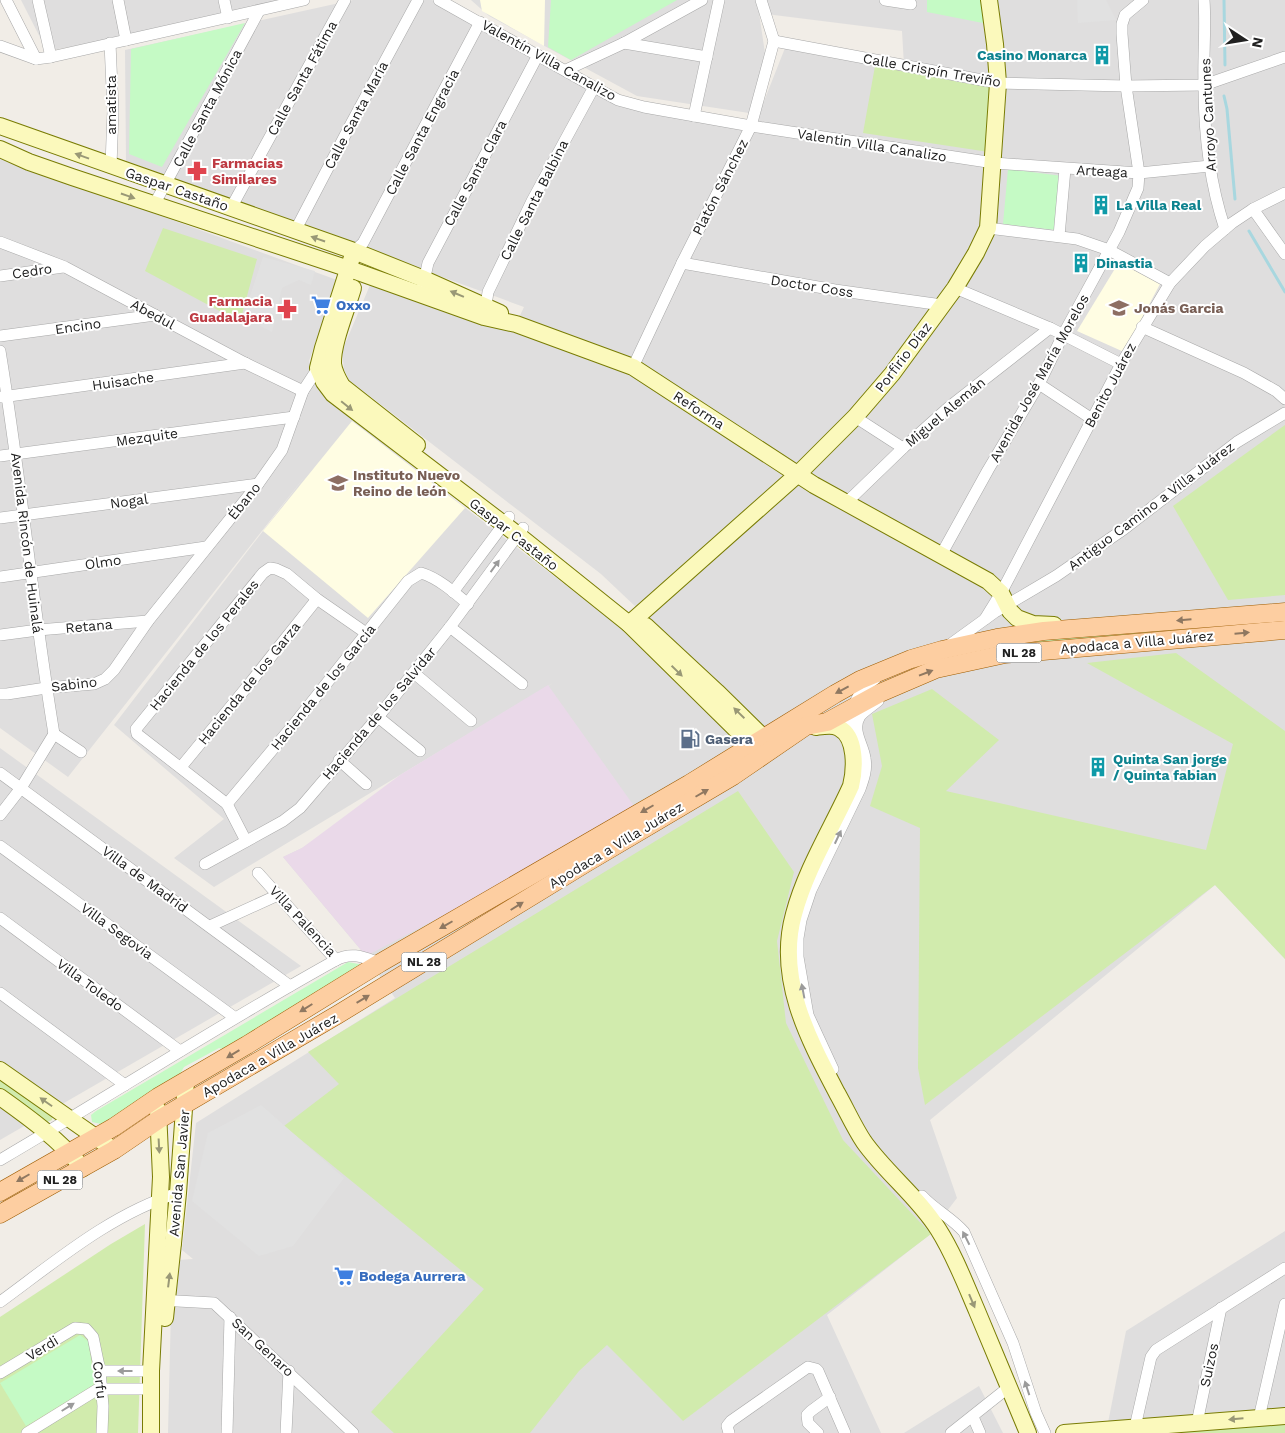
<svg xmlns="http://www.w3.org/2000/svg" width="1285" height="1433" font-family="'Work Sans',sans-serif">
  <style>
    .residential { fill: #dfdede }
    .industrial { fill: #ead9e9 }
    .education { fill: #fffde3 }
    .grass { fill: #d1ebad }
    .park { fill: #c5fac5 }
    .parking { fill: #e1e1e1 }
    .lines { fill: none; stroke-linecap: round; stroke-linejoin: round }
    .stream { stroke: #a8d7df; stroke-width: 3 }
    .street-casing { stroke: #a8a8a8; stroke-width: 12 }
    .secondary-casing { stroke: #797c04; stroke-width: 18 }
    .primary-casing { stroke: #9e5c00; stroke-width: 19 }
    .street { stroke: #fff; stroke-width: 11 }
    .secondary { stroke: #fbf9bc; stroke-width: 16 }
    .primary { stroke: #fdcea1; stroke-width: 18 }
    .oneway { fill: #999876 }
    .oneway2 { fill: #9b9b9b }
    .oneway3 { fill: #8f7861 }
    .labels { text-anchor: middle; stroke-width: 4; stroke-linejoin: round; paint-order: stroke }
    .shield { fill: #fff; stroke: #646464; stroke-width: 1 }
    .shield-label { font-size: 12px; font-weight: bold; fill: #212121 }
    .culture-label { font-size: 14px; font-weight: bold; fill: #0d838f; stroke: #fff; text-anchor: start }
    .street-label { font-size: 14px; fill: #212121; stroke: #fff }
    .health-label { font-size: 14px; font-weight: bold; fill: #be3a42; stroke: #fff; text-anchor: start }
    .shop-label { font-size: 14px; font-weight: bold; fill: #366cbe; stroke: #fff; text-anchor: start }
    .education-label { font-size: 14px; font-weight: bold; fill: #785e54; stroke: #fff; text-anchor: start }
    .service-label { font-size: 14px; font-weight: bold; fill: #4e5e75; stroke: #fff; text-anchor: start }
  </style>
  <rect width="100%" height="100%" fill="#f1ede7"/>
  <g class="residential">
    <path d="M 21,0 L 279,0 L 119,38 L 47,51 Z"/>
    <path d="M 353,0 L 432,0 L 624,108 L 626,105 L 753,129 L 787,43 L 904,65 L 902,31 L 759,13 L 766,60 L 749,113 L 637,96 L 489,16 L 471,0 L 1285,0 L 1285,959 L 1215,885 L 930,1120 L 957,1198 L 928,1236 L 827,1315 L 881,1433 L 168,1433 L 171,1309 L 179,1260 L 193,1259 L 182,1250 L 196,1123 L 395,998 L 366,956 L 283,857 L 302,848 L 553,683 L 214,887 L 174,858 L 224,819 L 114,725 L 306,475 L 68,777 L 0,728 L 0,157 L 337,280 L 309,361 L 323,392 L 351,418 L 464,507 L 619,626 L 637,608 L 601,574 L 349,380 L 344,369 L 342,351 L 373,278 L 516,324 L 524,307 L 126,161 L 125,50 Z"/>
    <path d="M 0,748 L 301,966 L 0,1140 Z"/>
    <path d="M 1285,1231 L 1285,1433 L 1106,1433 L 1126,1331 Z"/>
    <path d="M 979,1386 L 1003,1433 L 904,1433 Z"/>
  </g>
  <path class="industrial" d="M 548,685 L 639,813 L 366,956 L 283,857 L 302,848 L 400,775 Z"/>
  <g class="education">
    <path d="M 480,0 L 545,0 L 544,46 L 482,11 Z"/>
    <path d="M 1119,262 L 1160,284 L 1124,352 L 1077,331 Z"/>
    <path d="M 352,421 L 465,508 L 368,618 L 263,531 Z"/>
  </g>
  <g class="grass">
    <path d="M 875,66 L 992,88 L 989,152 L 863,133 Z"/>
    <path d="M 163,228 L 257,259 L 240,322 L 145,271 Z"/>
    <path d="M 1285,425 L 1285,595 L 1228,600 L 1173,506 Z"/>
    <path d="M 1176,653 L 1285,731 L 1285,959 L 1215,885 L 925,1105 L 918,1068 L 920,828 L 870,806 L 882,766 L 872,714 L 932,689 L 999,740 L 946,791 L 1206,850 L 1233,744 L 1087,663 Z"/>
    <path d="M 738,791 L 794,872 L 777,941 L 786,1023 L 843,1140 L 931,1234 L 683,1421 L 607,1345 L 579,1371 L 530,1433 L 394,1433 L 371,1412 L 484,1289 L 284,1126 L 339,1084 L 308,1052 Z"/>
    <path d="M 0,1075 L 53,1115 L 52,1120 L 45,1123 L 0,1089 Z"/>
    <path d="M 145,1224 L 138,1433 L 0,1433 L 0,1317 L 111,1244 Z"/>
    <path d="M 1285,1424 L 1285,1433 L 1147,1433 Z"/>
  </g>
  <g class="park">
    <path d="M 551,0 L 677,0 L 571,60 L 548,47 Z"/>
    <path d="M 927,0 L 982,0 L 988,24 L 927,12 Z"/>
    <path d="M 245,23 L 162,167 L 129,154 L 131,49 Z"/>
    <path d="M 1008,169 L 1062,176 L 1056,230 L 1003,224 Z"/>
    <path d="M 1285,617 L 1285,622 L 1165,633 L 881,683 L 922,665 L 1005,642 Z"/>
    <path d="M 348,962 L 364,965 L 229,1050 L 219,1048 L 184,1067 L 176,1081 L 101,1124 L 92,1122 L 91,1115 L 96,1111 Z"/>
    <path d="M 80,1335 L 88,1341 L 94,1379 L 93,1385 L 26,1426 L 0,1383 Z"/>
  </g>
  <g class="parking">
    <path d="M 1077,0 L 1106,0 L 1116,20 L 1078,23 Z"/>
    <path d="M 263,257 L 315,271 L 311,285 L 299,280 L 282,288 L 272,332 L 243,317 Z"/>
    <path d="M 261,1105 L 344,1178 L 293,1246 L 259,1256 L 192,1201 L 208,1133 Z"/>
  </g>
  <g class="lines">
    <g class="stream">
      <path d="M 1224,0 L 1225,65"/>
      <path d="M 1224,96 L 1227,109 L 1235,199"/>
      <path d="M 1249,231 L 1285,292"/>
    </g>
    <defs>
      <g id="street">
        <path d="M 6,0 L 36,59"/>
        <path d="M 38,0 L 51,57"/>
        <path d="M 118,0 L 126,40"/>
        <path d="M 224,0 L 228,18"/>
        <path d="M 439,0 L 594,87 L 618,100 L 644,107 L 751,126 L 994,163 L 1139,173 L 1210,166"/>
        <path d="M 885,0 L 911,4"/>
        <path d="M 1204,0 C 1206,28 1203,56 1204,85 C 1204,132 1210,184 1225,229"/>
        <path d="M 774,41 L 998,83 L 1126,86 L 1204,85 L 1285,57"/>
        <path d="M 110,43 L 113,111 L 111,166"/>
        <path d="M 624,43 L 707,57"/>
        <path d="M 0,46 L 36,59 L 51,57 L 304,0"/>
        <path d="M 566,70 L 624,43 L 702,0"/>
        <path d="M 694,116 L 719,0"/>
        <path d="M 154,205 L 259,11"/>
        <path d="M 231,208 L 345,0"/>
        <path d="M 1253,209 L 1285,254"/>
        <path d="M 988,228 L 1077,239 L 1109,250 L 1170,283"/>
        <path d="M 295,231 L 352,122 L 418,0"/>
        <path d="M 1059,236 L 1065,169"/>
        <path d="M 0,242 L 65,267 L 245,363 L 303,391"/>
        <path d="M 354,251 L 363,243 L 480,22"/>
        <path d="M 682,263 L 835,290 L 942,305"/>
        <path d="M 0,276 L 63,267"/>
        <path d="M 423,286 L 428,263 L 538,55"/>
        <path d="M 955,288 L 1050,328 L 1121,364"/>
        <path d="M 485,312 L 488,292 L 532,201 L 594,87"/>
        <path d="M 1142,327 L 1244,373 L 1276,391 L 1285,399"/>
        <path d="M 0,336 L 155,315"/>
        <path d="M 0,351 C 21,479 33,607 54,734"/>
        <path d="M 633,367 L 682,263 L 751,126 L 774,41 L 761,0"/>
        <path d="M 1039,384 L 1092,419"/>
        <path d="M 2,397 L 245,363"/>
        <path d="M 855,417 L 903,448"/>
        <path d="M 0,456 L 294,417"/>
        <path d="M 846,503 L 903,448 L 949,407 L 1050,328"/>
        <path d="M 0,518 L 258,484"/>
        <path d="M 941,555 L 988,470 L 1039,384 L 1063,335 L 1119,232 L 1138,188 L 1139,173 L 1126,86 L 1122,34 L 1122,24 L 1125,15 L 1143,0"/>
        <path d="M 0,577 L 206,547"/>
        <path d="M 453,592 L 509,517"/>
        <path d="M 985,619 L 1001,593 L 1121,364 L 1170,283 L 1205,246 L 1232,223 L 1253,209 L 1285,193"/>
        <path d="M 450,627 L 522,684"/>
        <path d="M 0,635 L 38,630 L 148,621"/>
        <path d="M 948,646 L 995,612 L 1056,576 L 1124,529 L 1237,442 L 1285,413"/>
        <path d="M 414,673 L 471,721"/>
        <path d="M 0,694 L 7,694 L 46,688 L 94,684 L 105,679 L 114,670 L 148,621 L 258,484 L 282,450 L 303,391 L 318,368"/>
        <path d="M 378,717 L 420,751"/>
        <path d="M 54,734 L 81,752"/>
        <path d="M 849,737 C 846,715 857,691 875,679"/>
        <path d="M 339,760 L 366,784"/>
        <path d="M 181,767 L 246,688 L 317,599"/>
        <path d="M 0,773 L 290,986"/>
        <path d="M 227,804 L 299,718 L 408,581 L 421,573 C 438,578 454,592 468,604"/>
        <path d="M 0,815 L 21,788 L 54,734"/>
        <path d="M 246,841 L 227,804 L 137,734 L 136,729 L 263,573 L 270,568 L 276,569 L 287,574 L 317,599 L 366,633"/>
        <path d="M 0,846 L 234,1017"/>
        <path d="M 205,864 L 283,821 L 300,808 L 378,717 L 450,627 L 523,528"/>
        <path d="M 258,873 L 336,960 C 352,951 365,958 380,963"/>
        <path d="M 0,918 L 180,1051"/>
        <path d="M 210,926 L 278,895"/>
        <path d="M 0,993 L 125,1085"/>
        <path d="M 833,1069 L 808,1015 L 798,957 L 798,938 L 801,920 L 811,890 L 860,789 C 864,778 867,769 865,758 C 863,744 851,730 860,716 C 864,711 872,706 878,701"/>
        <path d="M 0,1160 C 113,1094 222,1023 336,960"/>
        <path d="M 922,1196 C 935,1210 952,1218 964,1232 L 1013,1343 L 1036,1413 L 1045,1433"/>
        <path d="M 159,1300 L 214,1303 L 353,1433"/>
        <path d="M 0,1302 C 56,1261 111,1214 178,1193"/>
        <path d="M 100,1371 L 151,1371"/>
        <path d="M 0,1373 L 75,1328 L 86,1329 L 93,1337 L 100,1371 L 103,1406 L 102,1433"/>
        <path d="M 973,1417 L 980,1433"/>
        <path d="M 1259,1418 L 1285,1304"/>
        <path d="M 1197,1423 L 1221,1308"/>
        <path d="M 1135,1427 L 1151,1357 L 1156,1350 L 1285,1268"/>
        <path d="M 27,1433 L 98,1389 L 152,1389"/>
        <path d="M 227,1433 L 230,1317"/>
        <path d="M 286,1433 L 289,1371"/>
        <path d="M 729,1433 L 727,1426 L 731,1421 L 808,1367 L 816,1369 L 818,1371 L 845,1433"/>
        <path d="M 818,1433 L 808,1423 L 807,1415 L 811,1411 L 830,1397"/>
        <path d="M 951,1433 L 1009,1387"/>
      </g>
      <g id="secondary">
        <path d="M 0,126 L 354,251 L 424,279 L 500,313"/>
        <path d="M 0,149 L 29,162 L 72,177 L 358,272 L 484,317 L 516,324 L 633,367 L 814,485 L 988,581 L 1001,593 L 1010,611 L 1017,618 L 1033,624 L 1054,625"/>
        <path d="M 354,251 L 323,348 L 318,368 L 324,382 L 333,394 L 518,535 L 629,624 L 761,754"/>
        <path d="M 353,288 C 347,309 332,344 333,364 C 334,372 338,379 342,386 L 417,445"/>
        <path d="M 629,624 L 798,474 L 855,417 L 892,374 L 955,288 L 976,253 L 988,228 L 998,83 L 995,44 L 989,0"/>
        <path d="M 646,626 L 717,692 L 773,747"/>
        <path d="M 816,727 C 823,726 833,724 839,728 C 857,737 855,770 851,786 C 832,828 806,869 794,914 C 776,978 808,1038 837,1093 C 846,1109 854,1127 864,1142 C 886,1173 918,1197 938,1229 C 954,1254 965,1283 977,1311 C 994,1352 1011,1392 1028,1433"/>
        <path d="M 0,1070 L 114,1150"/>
        <path d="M 0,1097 C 31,1119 58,1139 83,1168"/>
        <path d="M 166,1249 L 173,1243 L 178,1193 L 186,1081"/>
        <path d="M 165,1318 L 173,1243"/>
        <path d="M 151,1433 L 151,1371 L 161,1177 L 158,1110"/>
        <path d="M 1064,1433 L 1285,1416"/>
      </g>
      <g id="primary">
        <path d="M 0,1192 L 114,1127 L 158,1097 L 247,1045 L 380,963 L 689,784 L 835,694 L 860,680 L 911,659 L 942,650 L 997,638 L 1044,631 L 1285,612"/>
        <path d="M 0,1214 L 114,1150 L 158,1120 L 337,1015 L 586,863 L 733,776 L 806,726 L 827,722 L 880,693 L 936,669 L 1005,654 L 1043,651 L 1285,630"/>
      </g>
    </defs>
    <use href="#street" class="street-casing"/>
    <use href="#secondary" class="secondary-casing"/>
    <use href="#primary" class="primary-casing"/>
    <use href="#street" class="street"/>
    <use href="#secondary" class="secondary"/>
    <use href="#primary" class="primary"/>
  </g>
  <defs><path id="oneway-solid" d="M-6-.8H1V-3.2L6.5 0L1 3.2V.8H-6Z" transform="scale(1.25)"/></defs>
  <g class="oneway">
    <use href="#oneway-solid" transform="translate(82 156) rotate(-160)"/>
    <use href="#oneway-solid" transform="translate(128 196) rotate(19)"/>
    <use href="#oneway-solid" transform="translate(318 239) rotate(-161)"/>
    <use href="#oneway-solid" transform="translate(457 294) rotate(-157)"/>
    <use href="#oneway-solid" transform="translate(347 406) rotate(39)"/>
    <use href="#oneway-solid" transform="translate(677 671) rotate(44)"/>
    <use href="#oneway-solid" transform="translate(739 713) rotate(-136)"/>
    <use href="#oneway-solid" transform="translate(46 1102) rotate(-145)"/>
    <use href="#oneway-solid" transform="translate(159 1146) rotate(87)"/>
    <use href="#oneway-solid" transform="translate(169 1280) rotate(-83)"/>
    <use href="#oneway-solid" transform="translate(972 1301) rotate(67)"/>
    <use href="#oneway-solid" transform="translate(1236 1419) rotate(175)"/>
  </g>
  <g class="oneway2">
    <use href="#oneway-solid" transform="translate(495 566) rotate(-54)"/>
    <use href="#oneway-solid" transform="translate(838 837) rotate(-65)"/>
    <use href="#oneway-solid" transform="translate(803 991) rotate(-101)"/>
    <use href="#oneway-solid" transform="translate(966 1238) rotate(-117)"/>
    <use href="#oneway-solid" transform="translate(125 1371) rotate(180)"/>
    <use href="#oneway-solid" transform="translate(1027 1388) rotate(-108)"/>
    <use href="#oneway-solid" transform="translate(68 1407) rotate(-32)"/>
  </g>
  <g class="oneway3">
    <use href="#oneway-solid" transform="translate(1184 620) rotate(175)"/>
    <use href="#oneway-solid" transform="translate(1242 633) rotate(-5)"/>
    <use href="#oneway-solid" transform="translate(926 673) rotate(-21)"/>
    <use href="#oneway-solid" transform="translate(842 690) rotate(152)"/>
    <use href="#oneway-solid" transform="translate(702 793) rotate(-30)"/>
    <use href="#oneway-solid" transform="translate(647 809) rotate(150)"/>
    <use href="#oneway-solid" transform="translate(517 906) rotate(-32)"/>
    <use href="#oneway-solid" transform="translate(446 925) rotate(150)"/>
    <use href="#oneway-solid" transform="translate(363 999) rotate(-31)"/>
    <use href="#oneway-solid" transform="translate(306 1008) rotate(148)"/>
    <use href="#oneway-solid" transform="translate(233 1054) rotate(149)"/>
    <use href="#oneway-solid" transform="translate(23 1178) rotate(150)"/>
  </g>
  <defs>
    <symbol id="building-bare" viewBox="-9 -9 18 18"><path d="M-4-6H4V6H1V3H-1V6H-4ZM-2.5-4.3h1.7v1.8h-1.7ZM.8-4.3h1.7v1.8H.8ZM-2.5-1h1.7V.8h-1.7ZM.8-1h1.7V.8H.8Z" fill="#0f9aa8" stroke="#fff" stroke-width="2.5" paint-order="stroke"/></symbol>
    <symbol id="pharmacy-bare" viewBox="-9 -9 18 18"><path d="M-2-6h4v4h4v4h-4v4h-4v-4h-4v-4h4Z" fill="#e0444e" stroke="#fff" stroke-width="2.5" paint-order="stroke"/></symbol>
    <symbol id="supermarket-bare" viewBox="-9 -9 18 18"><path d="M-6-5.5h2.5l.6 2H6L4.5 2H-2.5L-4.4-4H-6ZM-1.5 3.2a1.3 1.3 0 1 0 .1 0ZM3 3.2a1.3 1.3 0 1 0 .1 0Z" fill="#3f7fe0" stroke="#fff" stroke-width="2.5" paint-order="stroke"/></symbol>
    <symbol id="school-bare" viewBox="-9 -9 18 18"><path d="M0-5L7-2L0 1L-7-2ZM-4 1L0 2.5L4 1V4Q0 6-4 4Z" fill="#8d6e63" stroke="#fff" stroke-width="2.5" paint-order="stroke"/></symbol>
    <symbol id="fuel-bare" viewBox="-9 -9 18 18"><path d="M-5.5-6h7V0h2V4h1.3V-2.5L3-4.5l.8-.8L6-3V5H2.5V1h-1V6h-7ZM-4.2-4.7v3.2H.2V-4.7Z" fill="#5c6f8a" stroke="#fff" stroke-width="2.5" paint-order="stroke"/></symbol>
  </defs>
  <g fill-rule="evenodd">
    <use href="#building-bare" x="1088" y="41" width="28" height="28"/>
    <use href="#pharmacy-bare" x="183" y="157" width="28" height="28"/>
    <use href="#building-bare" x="1087" y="191" width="28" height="28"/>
    <use href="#building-bare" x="1067" y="249" width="28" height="28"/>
    <use href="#supermarket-bare" x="307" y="291" width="28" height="28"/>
    <use href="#school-bare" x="1105" y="294" width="28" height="28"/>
    <use href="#pharmacy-bare" x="273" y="295" width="28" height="28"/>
    <use href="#school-bare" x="324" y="469" width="28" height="28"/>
    <use href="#fuel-bare" x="676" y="725" width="28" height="28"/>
    <use href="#building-bare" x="1084" y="753" width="28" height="28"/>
    <use href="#supermarket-bare" x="330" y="1262" width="28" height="28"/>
  </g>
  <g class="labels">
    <g class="shield">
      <rect x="996.5" y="643.5" width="45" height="19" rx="4"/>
      <rect x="401.5" y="952.5" width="45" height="19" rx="4"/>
      <rect x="37.5" y="1170.5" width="45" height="19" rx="4"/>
    </g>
    <g class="shield-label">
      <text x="1019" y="657">NL 28</text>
      <text x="424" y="966">NL 28</text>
      <text x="60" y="1184">NL 28</text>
    </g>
    <g class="culture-label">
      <text x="1087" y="60" text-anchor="end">Casino Monarca</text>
      <text x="1116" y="210">La Villa Real</text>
      <text x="1096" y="268">Dinastia</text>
      <text x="1113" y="764">Quinta San jorge<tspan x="1113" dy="16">/ Quinta fabian</tspan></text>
    </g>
    <g class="street-label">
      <text transform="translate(549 60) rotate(29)" y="5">Valentín Villa Canalizo</text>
      <text transform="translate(932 70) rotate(10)" y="5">Calle Crispín Treviño</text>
      <text transform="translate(302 78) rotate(-61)" y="5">Calle Santa Fátima</text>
      <text transform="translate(111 105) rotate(-90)" y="5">amatista</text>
      <text transform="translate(207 108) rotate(-62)" y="5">Calle Santa Mónica</text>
      <text transform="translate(356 115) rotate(-62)" y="5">Calle Santa María</text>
      <text transform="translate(1208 115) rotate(-93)" y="5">Arroyo Cantunes</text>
      <text transform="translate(422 132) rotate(-62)" y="5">Calle Santa Engracia</text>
      <text transform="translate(872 145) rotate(9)" y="5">Valentin Villa Canalizo</text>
      <text transform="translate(1102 171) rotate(3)" y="5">Arteaga</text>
      <text transform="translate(475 173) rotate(-62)" y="5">Calle Santa Clara</text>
      <text transform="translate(720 187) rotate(-63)" y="5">Platón Sánchez</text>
      <text transform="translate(177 189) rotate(19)" y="5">Gaspar Castaño</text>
      <text transform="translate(534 200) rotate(-63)" y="5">Calle Santa Balbina</text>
      <text transform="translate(32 271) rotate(-8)" y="5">Cedro</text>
      <text transform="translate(812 286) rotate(9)" y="5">Doctor Coss</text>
      <text transform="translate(153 314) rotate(28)" y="5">Abedul</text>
      <text transform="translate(78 326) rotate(-8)" y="5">Encino</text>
      <text transform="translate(903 357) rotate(-53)" y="5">Porfirio Díaz</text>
      <text transform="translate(1039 378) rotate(-61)" y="5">Avenida José María Morelos</text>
      <text transform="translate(123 381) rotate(-8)" y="5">Huisache</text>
      <text transform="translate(1110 385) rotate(-62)" y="5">Benito Juárez</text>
      <text transform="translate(699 410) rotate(33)" y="5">Reforma</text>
      <text transform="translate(945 412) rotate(-40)" y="5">Miguel Alemán</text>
      <text transform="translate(147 437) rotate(-8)" y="5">Mezquite</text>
      <text transform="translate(129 501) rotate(-8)" y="5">Nogal</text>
      <text transform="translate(244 501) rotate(-51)" y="5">Ébano</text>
      <text transform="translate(1151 506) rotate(-37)" y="5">Antiguo Camino a Villa Juárez</text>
      <text transform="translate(514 534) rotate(38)" y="5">Gaspar Castaño</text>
      <text transform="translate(27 543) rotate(83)" y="5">Avenida Rincón de Huinalá</text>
      <text transform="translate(103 562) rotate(-8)" y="5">Olmo</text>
      <text transform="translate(89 626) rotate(-5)" y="5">Retana</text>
      <text transform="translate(1137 642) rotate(-5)" y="5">Apodaca a Villa Juárez</text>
      <text transform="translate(204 645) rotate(-51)" y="5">Hacienda de los Perales</text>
      <text transform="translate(249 683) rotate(-51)" y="5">Hacienda de los Garza</text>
      <text transform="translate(74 684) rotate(-7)" y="5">Sabino</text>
      <text transform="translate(323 687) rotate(-51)" y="5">Hacienda de los García</text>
      <text transform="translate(379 713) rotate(-50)" y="5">Hacienda de los Salvidar</text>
      <text transform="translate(616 845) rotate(-31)" y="5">Apodaca a Villa Juárez</text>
      <text transform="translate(145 879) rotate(36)" y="5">Villa de Madrid</text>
      <text transform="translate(303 921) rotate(47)" y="5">Villa Palencia</text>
      <text transform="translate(117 931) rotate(36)" y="5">Villa Segovia</text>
      <text transform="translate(90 985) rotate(36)" y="5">Villa Toledo</text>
      <text transform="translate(270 1055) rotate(-30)" y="5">Apodaca a Villa Juárez</text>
      <text transform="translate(179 1173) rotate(-85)" y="5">Avenida San Javier</text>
      <text transform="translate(263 1347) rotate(43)" y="5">San Genaro</text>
      <text transform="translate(42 1348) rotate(-31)" y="5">Verdi</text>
      <text transform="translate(1209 1365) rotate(-78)" y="5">Suizos</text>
      <text transform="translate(100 1380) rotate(83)" y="5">Corfu</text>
    </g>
    <g class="health-label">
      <text x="212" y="168">Farmacias<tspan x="212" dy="16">Similares</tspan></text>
      <text x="272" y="306" text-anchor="end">Farmacia<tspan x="272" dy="16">Guadalajara</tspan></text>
    </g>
    <g class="shop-label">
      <text x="336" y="310">Oxxo</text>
      <text x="359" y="1281">Bodega Aurrera</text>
    </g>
    <g class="education-label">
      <text x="1134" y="313">Jonás Garcia</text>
      <text x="353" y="480">Instituto Nuevo<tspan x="353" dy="16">Reino de león</tspan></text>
    </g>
    <g class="service-label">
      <text x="705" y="744">Gasera</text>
    </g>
  </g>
  <g transform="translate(1245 40) rotate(102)" stroke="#ffffff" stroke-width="4" paint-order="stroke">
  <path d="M0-4L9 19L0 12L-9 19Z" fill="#212121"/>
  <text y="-8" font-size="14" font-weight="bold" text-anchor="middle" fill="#212121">N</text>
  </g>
</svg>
